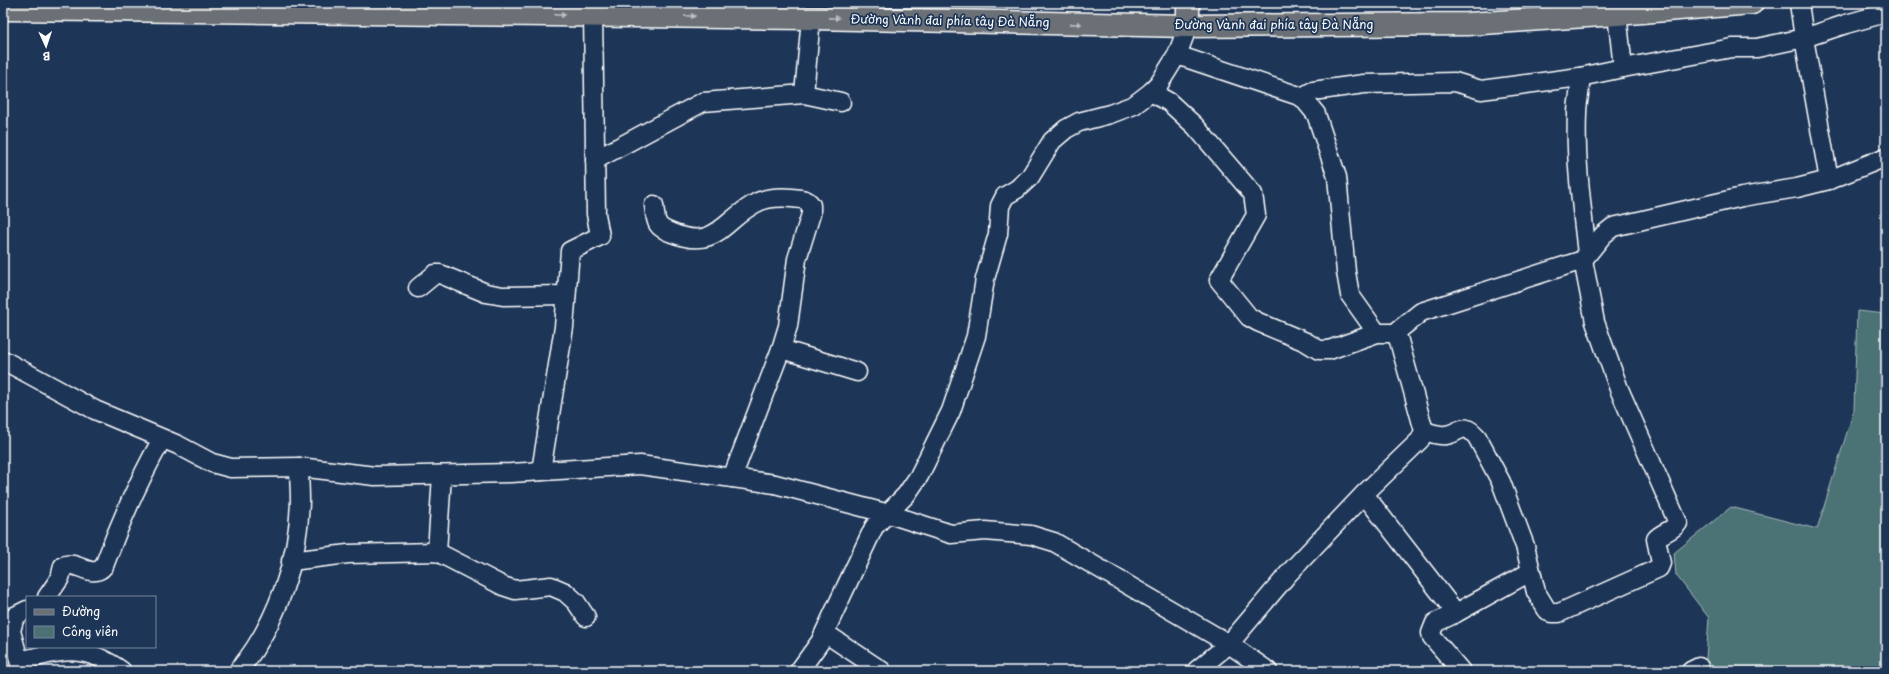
<svg xmlns="http://www.w3.org/2000/svg" width="1889" height="674" font-family="'Playpen Sans',sans-serif">
  <style>
    .green { fill: #4c7275; stroke: #a6b8ba }
    .lines { fill: none; stroke-linecap: round; stroke-linejoin: round }
    .stream { stroke: #91a9bc; stroke-width: 4.5 }
    .minor-casing { stroke: #fff; stroke-width: 21 }
    .major-casing { stroke: #fff; stroke-width: 25 }
    .minor { stroke: #1d3557; stroke-width: 18 }
    .major { stroke: #6b7074; stroke-width: 22 }
    .oneway { fill: #bcbfc0 }
    .labels { text-anchor: middle; stroke-width: 3.5; stroke-linejoin: round; paint-order: stroke }
    .street-label { font-size: 12px; fill: #fff; stroke: #1d3557 }
  </style>
  <rect width="100%" height="100%" fill="#1d3557"/>
  <filter id="ink" filterUnits="userSpaceOnUse"><feTurbulence type="fractalNoise" baseFrequency=".025" numOctaves="2"/><feDisplacementMap in="SourceGraphic" scale="8" xChannelSelector="R" yChannelSelector="G"/><feConvolveMatrix kernelMatrix="1 2 1 2 8 2 1 2 1" color-interpolation-filters="sRGB"/></filter>
  <g filter="url(#ink)">
    <path class="green" d="M 1857,311 L 1886,314 L 1886,671 L 1705,671 L 1709,618 L 1676,575 L 1674,553 L 1731,507 L 1817,529 L 1854,410 Z"/>
    <g class="lines">
      <path class="stream" d="M 3,619 L 5,628"/>
      <defs>
        <g id="minor">
          <path d="M 1799,3 L 1804,38 L 1829,180"/>
          <path d="M 1617,14 L 1623,68"/>
          <path d="M 1177,55 L 1302,97 L 1313,91 L 1364,84 L 1455,82 L 1481,90 L 1580,77 L 1623,68 L 1732,48 L 1757,48 L 1804,38 L 1846,24 L 1886,13"/>
          <path d="M 1580,77 C 1581,90 1577,101 1577,114 C 1575,161 1582,208 1587,254"/>
          <path d="M 1151,92 L 1169,102 L 1195,126 L 1253,194 L 1256,215 L 1219,280 L 1249,317 L 1258,322 L 1306,342 L 1319,350 L 1329,350 L 1377,333 L 1395,333"/>
          <path d="M 804,94 L 841,102"/>
          <path d="M 1302,97 L 1316,114 L 1337,177 L 1346,272 L 1350,295 L 1377,333"/>
          <path d="M 595,160 L 703,102 L 804,94 L 811,18"/>
          <path d="M 654,205 C 656,222 655,227 672,233 C 717,251 723,220 756,203 C 767,197 780,197 792,198 C 800,199 806,198 811,205 L 811,214 L 797,259 L 788,326 L 781,349 L 732,478"/>
          <path d="M 418,288 L 435,274 L 440,274 L 486,293 L 503,296 L 566,295"/>
          <path d="M 781,349 L 857,372"/>
          <path d="M 3,360 L 95,410 L 178,445 L 212,463 L 231,468 L 299,467 L 375,476 L 511,473 L 640,465 L 775,484 L 889,514 L 951,534 L 985,531 L 1031,535 L 1054,542 L 1229,644 L 1268,671"/>
          <path d="M 1424,431 C 1432,433 1438,436 1446,435 C 1461,433 1462,420 1477,437 L 1501,482 L 1525,546 L 1536,592 L 1547,610 L 1551,613 L 1559,613 L 1659,568 L 1661,563 L 1656,539 C 1662,532 1673,531 1678,523 L 1619,389 L 1595,322 L 1583,260"/>
          <path d="M 541,471 L 564,327 L 570,251 L 600,236 L 596,214 L 593,15"/>
          <path d="M 1364,494 L 1456,613 L 1530,572"/>
          <path d="M 437,552 L 442,475"/>
          <path d="M 291,561 L 348,554 L 437,552 L 503,586 L 515,590 L 551,586 L 565,592 L 576,602 L 586,617"/>
          <path d="M 47,597 L 60,578 L 63,566 C 77,559 92,581 104,566 C 120,522 139,480 162,439"/>
          <path d="M 1456,613 L 1435,623 L 1431,633 L 1432,637 L 1461,671"/>
          <path d="M 825,633 L 882,671"/>
          <path d="M 20,661 C 64,650 82,643 122,671"/>
          <path d="M 22,671 L 11,631 L 15,616 L 27,610"/>
          <path d="M 238,671 C 276,626 299,560 300,500 C 300,489 299,478 299,467"/>
          <path d="M 799,671 L 820,642 L 874,527 L 906,495 L 919,476 L 951,411 L 976,336 L 985,279 L 998,234 L 1000,206 L 1005,196 L 1017,189 L 1030,177 L 1052,141 L 1066,129 L 1079,122 L 1110,114 L 1134,105 L 1151,92 L 1159,84 L 1177,55 L 1188,26"/>
          <path d="M 1196,671 L 1229,644 L 1289,573 L 1364,494 L 1420,440 L 1424,431 L 1399,341 L 1395,333 L 1421,312 L 1583,260 L 1603,235 L 1613,227 L 1742,197 L 1797,188 L 1829,180 L 1886,157"/>
          <path d="M 1691,671 L 1699,667"/>
        </g>
        <g id="major">
          <path d="M 3,9 L 811,18 L 1188,26 L 1468,24 L 1617,14 L 1752,3"/>
          <path d="M 1188,26 L 1188,3"/>
        </g>
      </defs>
      <use href="#minor" class="minor-casing"/>
      <use href="#major" class="major-casing"/>
      <use href="#minor" class="minor"/>
      <use href="#major" class="major"/>
    </g>
    <defs><path id="oneway-solid" d="M-6-.8H1V-3.2L6.5 0L1 3.2V.8H-6Z"/></defs>
    <g class="oneway">
      <use href="#oneway-solid" transform="translate(560 15) rotate(1)"/>
      <use href="#oneway-solid" transform="translate(690 16) rotate(1)"/>
      <use href="#oneway-solid" transform="translate(834 18) rotate(1)"/>
      <use href="#oneway-solid" transform="translate(1076 24) rotate(1)"/>
    </g>
  </g>
  <g class="labels">
    <g class="street-label">
      <text transform="translate(950 21) rotate(1)" y="4">Đường Vành đai phía tây Đà Nẵng</text>
      <text x="1274" y="29">Đường Vành đai phía tây Đà Nẵng</text>
    </g>
  </g>
  <rect width="1889" height="674" fill="none" stroke="#1d3557" stroke-width="16"/>
  <rect x="8" y="8" width="1873" height="658" fill="none" stroke="#fff" stroke-width="1.5" filter="url(#ink)"/>
  <rect x="26" y="596" width="130" height="52" fill="#1d3557" stroke="#77869a"/>
  <rect x="34" y="609" width="20" height="6" fill="#6b7074" stroke="#77869a"/>
  <text x="62" y="616" font-size="12" fill="#ffffff">Đường</text>
  <rect x="34" y="626" width="20" height="12" fill="#4c7275" stroke="#77869a"/>
  <text x="62" y="636" font-size="12" fill="#ffffff">Công viên</text>
  <g transform="translate(46 46) rotate(177)" stroke="#1d3557" stroke-width="3" paint-order="stroke">
  <path d="M0-3L7 15L0 10L-7 15Z" fill="#ffffff"/>
  <text y="-6" font-size="11" font-weight="bold" text-anchor="middle" fill="#ffffff">B</text>
  </g>
</svg>
